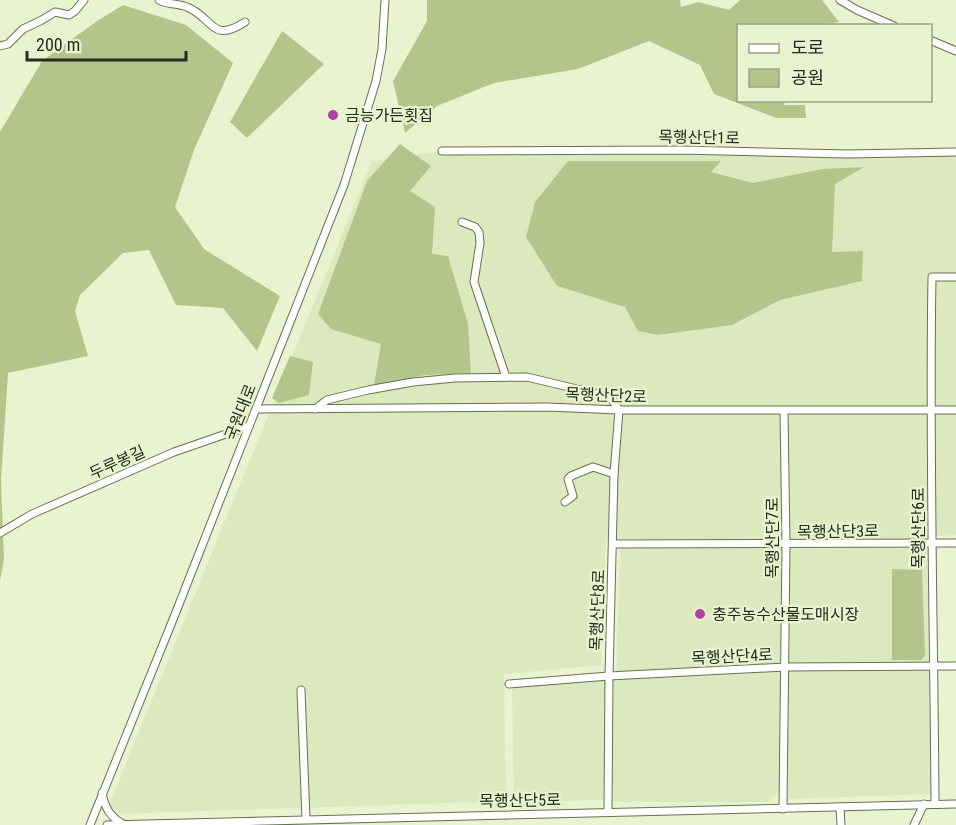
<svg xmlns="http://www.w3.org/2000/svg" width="956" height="825" font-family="'Roboto Condensed','Noto Sans KR',sans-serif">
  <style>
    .built { fill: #dce9bf }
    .green { fill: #b4c58c }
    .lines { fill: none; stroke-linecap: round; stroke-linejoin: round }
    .minor-casing { stroke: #677051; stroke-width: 9 }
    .minor { stroke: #fff; stroke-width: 7 }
    .poi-dot { fill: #b1429f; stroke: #e9f3d0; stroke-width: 2 }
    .labels { text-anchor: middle; stroke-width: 4.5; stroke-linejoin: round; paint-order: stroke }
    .poi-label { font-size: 16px; fill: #272b1d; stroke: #e9f3d0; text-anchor: start }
    .street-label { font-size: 16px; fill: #272b1d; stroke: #e9f3d0 }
  </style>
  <rect width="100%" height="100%" fill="#e9f3d0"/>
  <g class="built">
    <path d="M 956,150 L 956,535 L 927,536 L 931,794 L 788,799 L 789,540 L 606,539 L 601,665 L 504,674 L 506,801 L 115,814 L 109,805 L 372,161 L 442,151 L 858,153 Z"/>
    <path d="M 782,545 L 780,791 L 768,802 L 627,802 L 595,800 L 514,803 L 512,685 L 616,678 L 620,549 Z"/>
  </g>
  <g class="green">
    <path d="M 427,0 L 680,0 L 681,7 L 698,2 L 729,10 L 740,0 L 822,0 L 839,22 L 811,26 L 738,26 L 738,100 L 785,101 L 784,105 L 805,105 L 806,118 L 776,118 L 714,94 L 700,65 L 649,41 L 578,69 L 494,83 L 437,106 L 405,133 L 393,81 L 427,21 Z"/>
    <path d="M 123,5 L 186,25 L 233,63 L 194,150 L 175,207 L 204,249 L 280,296 L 257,351 L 223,308 L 176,305 L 149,250 L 123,253 L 80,295 L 75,311 L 88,356 L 8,373 L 1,480 L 4,559 L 0,581 L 0,132 L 42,61 L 97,21 Z"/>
    <path d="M 282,31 L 324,64 L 247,138 L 230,122 Z"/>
    <path d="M 400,144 L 431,166 L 410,191 L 435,207 L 432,254 L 448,256 L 468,324 L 471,373 L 425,375 L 374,385 L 381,344 L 331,329 L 318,314 L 367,181 Z"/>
    <path d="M 568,161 L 721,161 L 711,172 L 753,183 L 822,169 L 864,167 L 835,184 L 832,252 L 863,251 L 862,281 L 780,300 L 732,325 L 658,335 L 638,331 L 625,307 L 557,286 L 526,237 L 535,202 Z"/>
    <path d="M 290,356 L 313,362 L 309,395 L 279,403 L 272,398 Z"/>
    <path d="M 892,569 L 922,570 L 925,655 L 921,660 L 892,660 Z"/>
  </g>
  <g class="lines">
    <defs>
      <g id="minor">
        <path d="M 159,0 C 167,5 178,3 187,7 C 214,18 211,44 245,22"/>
        <path d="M 840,0 L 857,10 L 894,26"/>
        <path d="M 930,40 L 956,51"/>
        <path d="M 0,46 L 8,44 L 23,29 L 42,20 L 55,12 L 69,15 L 75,11 L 84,0"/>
        <path d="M 442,151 L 681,150 L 847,154 L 956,152"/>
        <path d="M 462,222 L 475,227 L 479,232 L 480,243 L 474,282 L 506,377"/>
        <path d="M 256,409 L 547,407 L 619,410 L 956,410"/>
        <path d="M 315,409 L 327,400 L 368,390 L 413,382 L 455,378 L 527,377 L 610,397 L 619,410 L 614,474 L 609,676 L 608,812"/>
        <path d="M 565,502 L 573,496 L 568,479 L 571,476 L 593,467 L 614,474"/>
        <path d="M 0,533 L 32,514 L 174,452 L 249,426"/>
        <path d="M 613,544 L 956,543"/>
        <path d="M 509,684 L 609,676 L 785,667 L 956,666"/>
        <path d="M 301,690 L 306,819"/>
        <path d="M 102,793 C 105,808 110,817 123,824"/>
        <path d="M 935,803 C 934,628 929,453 932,277 L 956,277"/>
        <path d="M 840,807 L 841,825"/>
        <path d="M 783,809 L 786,545 L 784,411"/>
        <path d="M 90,825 L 174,617 L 344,185 L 376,81 L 382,49 L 385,0"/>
        <path d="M 107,825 L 956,804"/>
        <path d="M 914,825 L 924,804"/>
      </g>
    </defs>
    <use href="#minor" class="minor-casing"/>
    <use href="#minor" class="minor"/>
  </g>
  <g class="poi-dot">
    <circle cx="333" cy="115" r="6"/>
    <circle cx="700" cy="614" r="6"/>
  </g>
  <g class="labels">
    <g class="poi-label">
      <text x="345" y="121">금능가든횟집</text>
      <text x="712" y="620">충주농수산물도매시장</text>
    </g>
    <g class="street-label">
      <text transform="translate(699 137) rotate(1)" y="6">목행산단1로</text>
      <text transform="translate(606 395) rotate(2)" y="6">목행산단2로</text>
      <text transform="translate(240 412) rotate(-69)" y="6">국원대로</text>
      <text transform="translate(117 462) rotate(-24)" y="6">두루봉길</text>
      <text transform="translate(918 528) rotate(-90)" y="6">목행산단6로</text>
      <text transform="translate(838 531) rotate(-1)" y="6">목행산단3로</text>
      <text transform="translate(772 538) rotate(-90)" y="6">목행산단7로</text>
      <text transform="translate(597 610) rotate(-88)" y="6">목행산단8로</text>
      <text transform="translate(732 656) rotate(-3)" y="6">목행산단4로</text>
      <text transform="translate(520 800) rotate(-1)" y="6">목행산단5로</text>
    </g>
  </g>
  <rect x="737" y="24" width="195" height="78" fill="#e9f3d0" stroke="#9ba388" stroke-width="1.5"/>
  <rect x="749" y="44" width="30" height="9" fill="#ffffff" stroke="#9ba388" stroke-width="1.5"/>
  <text x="791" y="54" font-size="18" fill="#272b1d">도로</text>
  <rect x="749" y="69" width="30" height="18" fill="#b4c58c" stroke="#9ba388" stroke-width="1.5"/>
  <text x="791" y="84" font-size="18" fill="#272b1d">공원</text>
  <path d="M27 51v9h159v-9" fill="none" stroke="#272b1d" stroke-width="3"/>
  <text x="36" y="51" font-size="18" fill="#272b1d" stroke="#e9f3d0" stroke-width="4.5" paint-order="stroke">200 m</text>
</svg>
